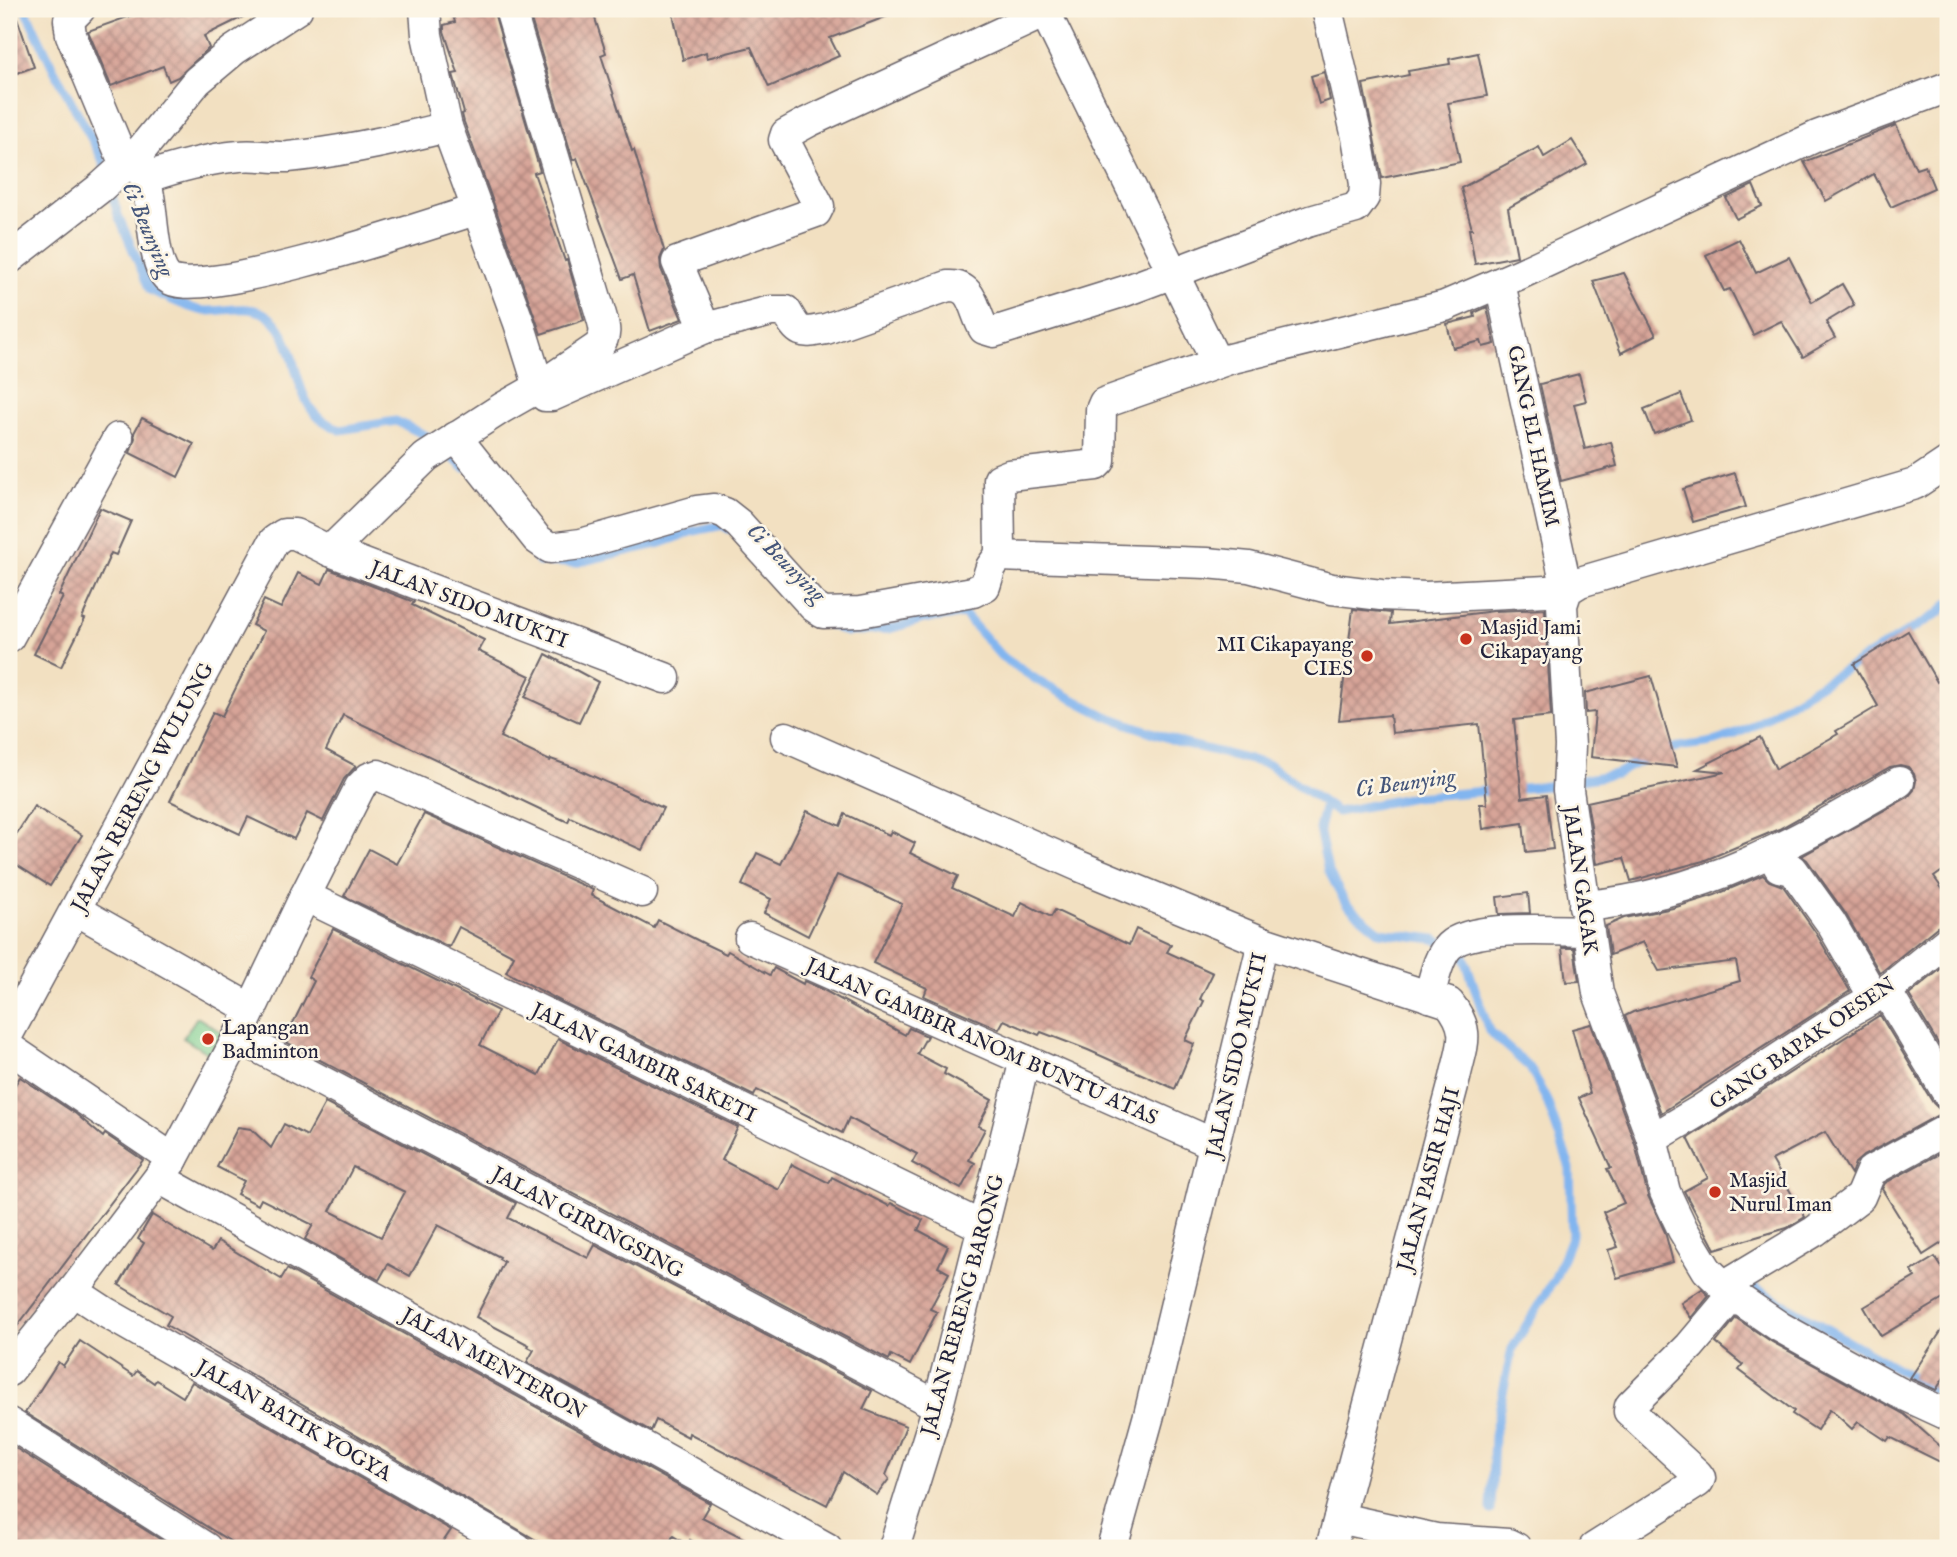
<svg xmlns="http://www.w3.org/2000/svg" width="1957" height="1557" font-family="'IM FELL English',serif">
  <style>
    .garden { fill: #7ace91; stroke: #4e7866; stroke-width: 2 }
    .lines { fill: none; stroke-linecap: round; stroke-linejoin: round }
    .stream { stroke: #82b5ef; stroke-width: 9 }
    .building { fill: url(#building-cross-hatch); fill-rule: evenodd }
    .street-casing { stroke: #6b646a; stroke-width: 33 }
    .street { stroke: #fff; stroke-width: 30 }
    .poi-dot { fill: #c8321e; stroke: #fcf5e5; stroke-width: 2.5 }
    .labels { text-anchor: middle; stroke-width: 5; stroke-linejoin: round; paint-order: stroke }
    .street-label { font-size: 21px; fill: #22223b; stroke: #fcf5e5 }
    .poi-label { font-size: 21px; fill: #22223b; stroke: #fcf5e5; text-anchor: start }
    .water-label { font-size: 23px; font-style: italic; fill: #44557a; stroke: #fcf5e5 }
  </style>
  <defs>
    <pattern id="building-cross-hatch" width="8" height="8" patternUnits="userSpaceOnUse" patternTransform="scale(1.75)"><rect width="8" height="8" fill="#d7a498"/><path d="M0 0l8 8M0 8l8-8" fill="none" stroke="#ae857d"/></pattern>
  </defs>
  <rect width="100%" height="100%" fill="#fcf5e5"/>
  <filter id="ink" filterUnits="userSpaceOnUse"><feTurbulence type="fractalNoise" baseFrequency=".0143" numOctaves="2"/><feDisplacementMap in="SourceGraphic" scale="14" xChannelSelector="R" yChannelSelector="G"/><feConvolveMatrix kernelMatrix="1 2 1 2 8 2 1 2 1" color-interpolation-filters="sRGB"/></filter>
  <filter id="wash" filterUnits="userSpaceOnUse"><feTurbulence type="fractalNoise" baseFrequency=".00686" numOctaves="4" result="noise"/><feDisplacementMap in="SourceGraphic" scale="28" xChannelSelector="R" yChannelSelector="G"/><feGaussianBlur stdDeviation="1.57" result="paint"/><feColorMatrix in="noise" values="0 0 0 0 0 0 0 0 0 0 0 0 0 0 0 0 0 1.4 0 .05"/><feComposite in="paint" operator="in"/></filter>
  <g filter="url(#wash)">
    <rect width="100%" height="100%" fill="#f2e0c1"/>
    <path class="garden" d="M 197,1017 L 232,1039 L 220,1061 L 183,1038 Z"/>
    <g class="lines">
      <g class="stream">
        <path d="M 25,9 L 54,70 L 101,156 L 106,173"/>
        <path d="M 110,187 L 118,215 L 150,290 C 164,296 190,310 205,311 C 224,312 244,304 263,313 C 298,331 291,391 317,416 C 323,422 333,426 340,430 L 396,421 L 429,437 L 464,468"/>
        <path d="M 528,546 L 539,562 L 574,563 L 661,543 L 694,531 L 723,525 L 728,529"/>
        <path d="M 825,623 L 847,632 L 889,629 L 924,619 L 964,614 L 1001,656 L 1037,680 L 1069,697 L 1106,716 L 1182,743 L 1270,765 L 1337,812 L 1413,797 L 1498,790"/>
        <path d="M 1663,751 C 1681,744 1698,746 1716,741 C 1740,734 1760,724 1779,709 L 1939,613 L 1948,603"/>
        <path d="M 1512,789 L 1547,786 L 1616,774 L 1646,758"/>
        <path d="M 1325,804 L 1319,829 L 1325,857 L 1328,870 L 1346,904 L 1380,932 L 1434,939 L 1444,943"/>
        <path d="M 1457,948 L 1462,950 L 1489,1031 L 1530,1068 L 1547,1101 L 1570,1168 L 1572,1235 L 1555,1278 L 1512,1349 L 1494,1436 L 1491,1510"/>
        <path d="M 1743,1281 L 1948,1398"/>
      </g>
    </g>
    <g id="blocks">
      <g class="building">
        <path d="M 9,9 L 14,9 L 34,67 L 9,76 Z"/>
        <path d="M 150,9 L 259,9 L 204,36 L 209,48 L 178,77 L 169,81 L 163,66 L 111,86 L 88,31 Z"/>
        <path d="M 451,9 L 493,9 L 540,171 L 534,173 L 565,261 L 567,260 L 584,320 L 541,334 L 464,122 L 462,114 L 464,113 L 453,74 L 458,73 L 444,31 L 444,25 L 455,22 Z"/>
        <path d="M 528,9 L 592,9 L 606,53 L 601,55 L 632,151 L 634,150 L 664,250 L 660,259 L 661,269 L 682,319 L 650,331 L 633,275 L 622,279 L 577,158 L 573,160 Z"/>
        <path d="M 672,9 L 901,9 L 901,11 L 830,38 L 839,56 L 769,87 L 751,47 L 707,58 L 706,52 L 683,60 Z"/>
        <path d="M 1478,53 L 1487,96 L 1448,103 L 1460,162 L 1382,178 L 1363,84 L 1409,75 L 1408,71 L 1450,64 L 1449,59 Z"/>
        <path d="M 1324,72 L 1330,100 L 1319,104 L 1311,76 Z"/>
        <path d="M 1896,125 L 1916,169 L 1925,166 L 1934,188 L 1891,207 L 1874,174 L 1826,201 L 1804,162 Z"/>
        <path d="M 1572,140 L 1587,164 L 1508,208 L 1517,256 L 1475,264 L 1469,229 L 1472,229 L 1461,188 L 1539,147 L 1544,157 Z"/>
        <path d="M 1753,185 L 1762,206 L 1736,219 L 1726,198 Z"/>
        <path d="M 1739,239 L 1756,273 L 1789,257 L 1812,302 L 1842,284 L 1854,305 L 1826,322 L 1835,338 L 1803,357 L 1781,321 L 1753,335 L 1730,289 L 1724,291 L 1706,255 Z"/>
        <path d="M 1624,273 L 1656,335 L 1621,353 L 1593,281 Z"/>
        <path d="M 1487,307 L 1495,344 L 1483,347 L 1481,341 L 1453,348 L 1447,324 L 1475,317 L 1474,313 Z"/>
        <path d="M 1579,374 L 1586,401 L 1574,404 L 1585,449 L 1611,442 L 1617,466 L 1561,481 L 1540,384 Z"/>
        <path d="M 1681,394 L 1691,420 L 1654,434 L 1644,409 Z"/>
        <path d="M 142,418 L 194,444 L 178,477 L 130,453 L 135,438 L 134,433 Z"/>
        <path d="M 1735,473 L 1746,507 L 1693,522 L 1683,489 Z"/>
        <path d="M 100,508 L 131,521 L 116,555 L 111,553 L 82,618 L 85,619 L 61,667 L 34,654 L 63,597 L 59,595 Z"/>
        <path d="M 329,569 L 414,602 L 412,605 L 484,640 L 478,651 L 530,676 L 500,737 L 550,761 L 551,759 L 575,768 L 663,808 L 642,850 L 570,817 L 568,822 L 546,812 L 343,715 L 326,750 L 356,766 L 344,779 L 323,821 L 307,813 L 294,839 L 248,817 L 240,834 L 170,801 L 213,712 L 222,716 L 264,631 L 252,625 L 264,600 L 281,608 L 298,573 L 322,584 Z"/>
        <path d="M 1353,609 L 1391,613 L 1390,624 L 1494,611 L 1545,609 L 1551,716 L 1514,720 L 1522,798 L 1546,795 L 1553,849 L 1526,852 L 1523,823 L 1483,829 L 1480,804 L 1487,804 L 1479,724 L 1392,733 L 1390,715 L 1339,720 Z"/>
        <path d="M 1908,631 L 1937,682 L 1948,674 L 1948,867 L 1934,877 L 1948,897 L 1948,924 L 1937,927 L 1880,973 L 1845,913 L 1807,860 L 1802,856 L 1908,797 L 1914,790 L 1916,781 L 1914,774 L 1908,767 L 1900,765 L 1890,767 L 1779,829 L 1703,861 L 1631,881 L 1624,858 L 1597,864 L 1587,802 L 1725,772 L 1697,769 L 1760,737 L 1776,769 L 1838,734 L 1836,731 L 1878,706 L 1854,664 Z"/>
        <path d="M 546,654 L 598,682 L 579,722 L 525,697 Z"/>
        <path d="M 1651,676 L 1677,767 L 1591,757 L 1595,712 L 1586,713 L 1585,693 Z"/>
        <path d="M 34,806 L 82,835 L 50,886 L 9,860 L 9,846 Z"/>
        <path d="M 807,811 L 840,826 L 845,814 L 889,835 L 891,831 L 915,843 L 910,853 L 958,876 L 952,888 L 1015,917 L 1022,902 L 1051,917 L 1055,910 L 1129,945 L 1136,929 L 1171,945 L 1167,952 L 1213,973 L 1200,999 L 1204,1001 L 1185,1040 L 1194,1044 L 1175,1089 L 1088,1050 L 1041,1032 L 1039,1035 L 1004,1020 L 999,1029 L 924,996 L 927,988 L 873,963 L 902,904 L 862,885 L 837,875 L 808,936 L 764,913 L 771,899 L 742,885 L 757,853 L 781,864 Z"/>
        <path d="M 424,814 L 593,890 L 591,895 L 654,928 L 658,920 L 705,944 L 726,954 L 728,951 L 770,975 L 774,968 L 803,984 L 804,981 L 820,988 L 905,1035 L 909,1028 L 927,1036 L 917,1054 L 946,1069 L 944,1074 L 992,1100 L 978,1126 L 985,1129 L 969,1160 L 975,1163 L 961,1189 L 912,1163 L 917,1154 L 849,1118 L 842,1133 L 757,1090 L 754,1096 L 562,1002 L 506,972 L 514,956 L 459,927 L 449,947 L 344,896 L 369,849 L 397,864 Z"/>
        <path d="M 1763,875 L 1769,881 L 1783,886 L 1816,933 L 1850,991 L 1661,1113 L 1625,1016 L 1633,1012 L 1740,981 L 1736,961 L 1659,971 L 1643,942 L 1610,955 L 1606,926 L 1624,918 L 1673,908 L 1715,895 Z"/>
        <path d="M 1528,893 L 1530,913 L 1499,914 L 1497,897 Z"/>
        <path d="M 333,929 L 498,1011 L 480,1045 L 539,1075 L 558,1039 L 738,1127 L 722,1160 L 779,1190 L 792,1164 L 829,1183 L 832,1177 L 889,1206 L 891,1203 L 923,1220 L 918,1230 L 948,1246 L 938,1267 L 949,1273 L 930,1309 L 937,1312 L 910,1365 L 891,1355 L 889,1360 L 284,1041 L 314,981 L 308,977 Z"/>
        <path d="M 1562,948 L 1574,948 L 1579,981 L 1566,982 Z"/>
        <path d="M 1948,963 L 1948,1060 L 1909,995 Z"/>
        <path d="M 1880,1015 L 1933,1103 L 1939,1109 L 1948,1112 L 1940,1114 L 1863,1156 L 1855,1163 L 1851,1174 L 1825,1132 L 1772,1160 L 1805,1217 L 1787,1228 L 1715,1249 L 1684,1191 L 1708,1178 L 1688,1138 Z"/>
        <path d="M 1591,1024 L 1635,1144 L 1648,1196 L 1665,1232 L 1673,1262 L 1617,1278 L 1608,1250 L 1618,1247 L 1603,1212 L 1624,1203 L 1607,1169 L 1611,1168 L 1579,1098 L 1590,1093 L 1572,1029 Z"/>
        <path d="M 20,1077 L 76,1114 L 103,1137 L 105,1134 L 143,1160 L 9,1337 L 9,1094 Z"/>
        <path d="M 325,1103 L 516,1203 L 508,1218 L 588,1258 L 595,1245 L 872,1391 L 863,1409 L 906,1426 L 886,1475 L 889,1479 L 877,1495 L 843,1472 L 827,1505 L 689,1433 L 688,1437 L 656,1420 L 651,1431 L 527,1362 L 534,1350 L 528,1347 L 529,1345 L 476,1317 L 504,1262 L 499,1259 L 500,1257 L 438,1225 L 410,1276 L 388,1264 L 379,1280 L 305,1239 L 313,1225 L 261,1199 L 258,1205 L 237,1194 L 244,1181 L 217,1167 L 238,1127 L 251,1129 L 271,1148 L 284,1124 L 307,1136 ZM 353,1167 L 405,1192 L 381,1237 L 330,1211 Z"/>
        <path d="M 1948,1149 L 1948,1239 L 1923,1255 L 1882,1189 L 1885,1183 Z"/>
        <path d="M 152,1215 L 212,1251 L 218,1241 L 281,1279 L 287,1269 L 710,1503 L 702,1517 L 763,1548 L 706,1548 L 690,1540 L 688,1545 L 673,1536 L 667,1548 L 550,1548 L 166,1325 L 171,1316 L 119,1285 L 144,1243 L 138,1239 Z"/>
        <path d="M 1935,1257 L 1948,1277 L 1948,1296 L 1881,1336 L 1864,1307 L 1915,1277 L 1912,1271 Z"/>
        <path d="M 1702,1289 L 1709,1296 L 1691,1318 L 1681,1303 Z"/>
        <path d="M 1736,1318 L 1772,1342 L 1904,1414 L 1948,1453 L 1948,1466 L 1890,1437 L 1887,1441 L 1858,1422 L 1852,1429 L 1830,1409 L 1817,1430 L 1792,1414 L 1794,1411 L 1739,1370 L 1743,1365 L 1716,1343 Z"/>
        <path d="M 1948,1321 L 1948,1371 L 1936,1390 L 1910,1378 Z"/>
        <path d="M 80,1341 L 133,1376 L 137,1371 L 154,1383 L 156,1380 L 183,1397 L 192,1382 L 451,1530 L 439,1548 L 241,1548 L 25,1413 L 58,1362 L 63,1366 Z"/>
        <path d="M 9,1444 L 174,1548 L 9,1548 Z"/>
      </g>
    </g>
  </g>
  <g filter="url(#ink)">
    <use href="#blocks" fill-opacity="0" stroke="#6b646a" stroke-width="2"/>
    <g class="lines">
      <defs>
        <g id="street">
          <path d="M 80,9 L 69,20 L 71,35 L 125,165"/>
          <path d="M 425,9 L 427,35 L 447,127 L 519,323 L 539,387 L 545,396 L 552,396 L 705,328 L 771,311 L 786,311 C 799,334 800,334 826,329 L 948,286 C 974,284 973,311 984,329 L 994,332 L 1125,291 L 1173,273 L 1217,363"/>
          <path d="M 1045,12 L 1173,273 L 1307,222 L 1356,208 L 1364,197 L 1365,184 L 1357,137 L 1327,9"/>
          <path d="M 137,155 C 142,168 147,181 149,196 C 153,216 153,265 168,278 C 197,303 434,223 478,209"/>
          <path d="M 145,178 C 176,167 207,159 239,156 C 255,154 272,158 288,157 C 342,152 395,140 447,127"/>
          <path d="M 9,259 L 100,188 L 137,155 L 197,81 L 234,50 L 297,9"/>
          <path d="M 1500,283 L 1567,590"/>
          <path d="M 705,328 L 677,262 L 816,212 L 819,206 L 784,140 L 786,134 L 808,122 L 1052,9"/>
          <path d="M 456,437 L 537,539 L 550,548 L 581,544 L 697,511 L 714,509 L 725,513 L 739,524 L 813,606 L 823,613 L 860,612 L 973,592 L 985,586 L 991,567 L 999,556 L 1000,550 L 999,479 L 1009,475 L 1096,465 L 1100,461 L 1101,410 L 1104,403 L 1229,359 L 1445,306 L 1520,274 L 1817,136 L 1948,87"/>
          <path d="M 1948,462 L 1915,484 L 1580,582 L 1567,590 L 1562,605 L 1570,746 L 1568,790 L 1598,993 L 1652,1139 L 1665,1192 L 1683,1230 L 1707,1270 L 1733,1295 L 1780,1327 L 1816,1347 L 1898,1392 L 1948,1415"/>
          <path d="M 330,551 L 426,457 L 502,408 L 539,387 L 598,347 C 607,335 605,328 601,315 L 510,9"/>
          <path d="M 999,556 L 1207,563 L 1249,567 L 1332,589 L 1381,595 L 1426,597 L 1567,590"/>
          <path d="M 9,637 L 118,438"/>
          <path d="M 786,737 L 1079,866 L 1263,942 L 1449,1003 C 1472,1032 1462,1045 1455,1078 L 1331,1548"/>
          <path d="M 1771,852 L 1779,867 L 1793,870 L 1831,923 L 1874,997"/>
          <path d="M 305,896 L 983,1227"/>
          <path d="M 1584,906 C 1703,896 1798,841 1899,782"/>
          <path d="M 76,910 L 251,1009"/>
          <path d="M 750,938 L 1214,1144"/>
          <path d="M 1886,991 L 1948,1094"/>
          <path d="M 1429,997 C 1434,981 1437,958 1449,946 C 1472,924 1556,931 1588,931"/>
          <path d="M 9,1032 L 274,541 L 284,534 L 295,534 L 330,551 L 665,678"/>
          <path d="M 238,1037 L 938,1406"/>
          <path d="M 9,1048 L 173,1159"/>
          <path d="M 1652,1139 L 1699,1111 L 1851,1011 L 1886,991 L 1948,941"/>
          <path d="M 159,1178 L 827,1548"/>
          <path d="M 1725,1285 L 1815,1231 L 1860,1197 L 1871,1171 L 1948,1129"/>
          <path d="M 73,1291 L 105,1312 L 517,1548"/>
          <path d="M 9,1371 L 73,1291 L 173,1159 L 238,1037 L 305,896 L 360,787 L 369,778 L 378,775 L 642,892"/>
          <path d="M 9,1423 L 206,1548"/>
          <path d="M 1339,1518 L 1436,1539 L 1508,1544 L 1516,1548"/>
          <path d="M 894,1548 L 938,1406 L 1025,1060"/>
          <path d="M 1112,1548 L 1149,1415 L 1263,942"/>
          <path d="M 1594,1548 L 1698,1482 L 1700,1478 L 1697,1474 L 1629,1411 L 1630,1406 L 1690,1346 L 1733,1295"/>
        </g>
      </defs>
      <use href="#street" class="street-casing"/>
      <use href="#street" class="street"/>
    </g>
  </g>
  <g class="poi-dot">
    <circle cx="1466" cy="639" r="7"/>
    <circle cx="1367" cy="656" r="7"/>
    <circle cx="208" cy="1039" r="7"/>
    <circle cx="1715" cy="1192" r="7"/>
  </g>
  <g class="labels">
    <g class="street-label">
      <text transform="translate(1534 436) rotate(78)" y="7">GANG EL HAMIM</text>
      <text transform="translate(469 604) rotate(21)" y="7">JALAN SIDO MUKTI</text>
      <text transform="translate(142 787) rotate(-62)" y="7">JALAN RERENG WULUNG</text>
      <text transform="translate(1581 880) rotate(82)" y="7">JALAN GAGAK</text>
      <text transform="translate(982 1041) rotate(24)" y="7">JALAN GAMBIR ANOM BUNTU ATAS</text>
      <text transform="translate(1802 1043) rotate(-34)" y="7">GANG BAPAK OESEN</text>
      <text transform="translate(1236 1055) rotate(-77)" y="7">JALAN SIDO MUKTI</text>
      <text transform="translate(644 1062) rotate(26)" y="7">JALAN GAMBIR SAKETI</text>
      <text transform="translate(1428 1179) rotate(-75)" y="7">JALAN PASIR HAJI</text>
      <text transform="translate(588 1222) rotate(28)" y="7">JALAN GIRINGSING</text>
      <text transform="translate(962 1305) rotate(-75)" y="7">JALAN RERENG BARONG</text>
      <text transform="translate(494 1363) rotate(29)" y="7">JALAN MENTERON</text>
      <text transform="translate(294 1420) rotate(30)" y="7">JALAN BATIK YOGYA</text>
    </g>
    <g class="poi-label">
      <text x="1480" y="634">Masjid Jami<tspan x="1480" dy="24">Cikapayang</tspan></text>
      <text x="1353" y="651" text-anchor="end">MI Cikapayang<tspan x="1353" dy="24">CIES</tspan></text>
      <text x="222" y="1034">Lapangan<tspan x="222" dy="24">Badminton</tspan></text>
      <text x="1729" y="1187">Masjid<tspan x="1729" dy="24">Nurul Iman</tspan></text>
    </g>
    <g class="water-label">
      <text transform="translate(149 229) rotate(67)" y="8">Ci Beunying</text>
      <text transform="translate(787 562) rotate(45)" y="8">Ci Beunying</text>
      <text transform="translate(1405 782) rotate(-8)" y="8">Ci Beunying</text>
    </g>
  </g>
  <rect width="1957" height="1557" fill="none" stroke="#fcf5e5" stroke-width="35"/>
</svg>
